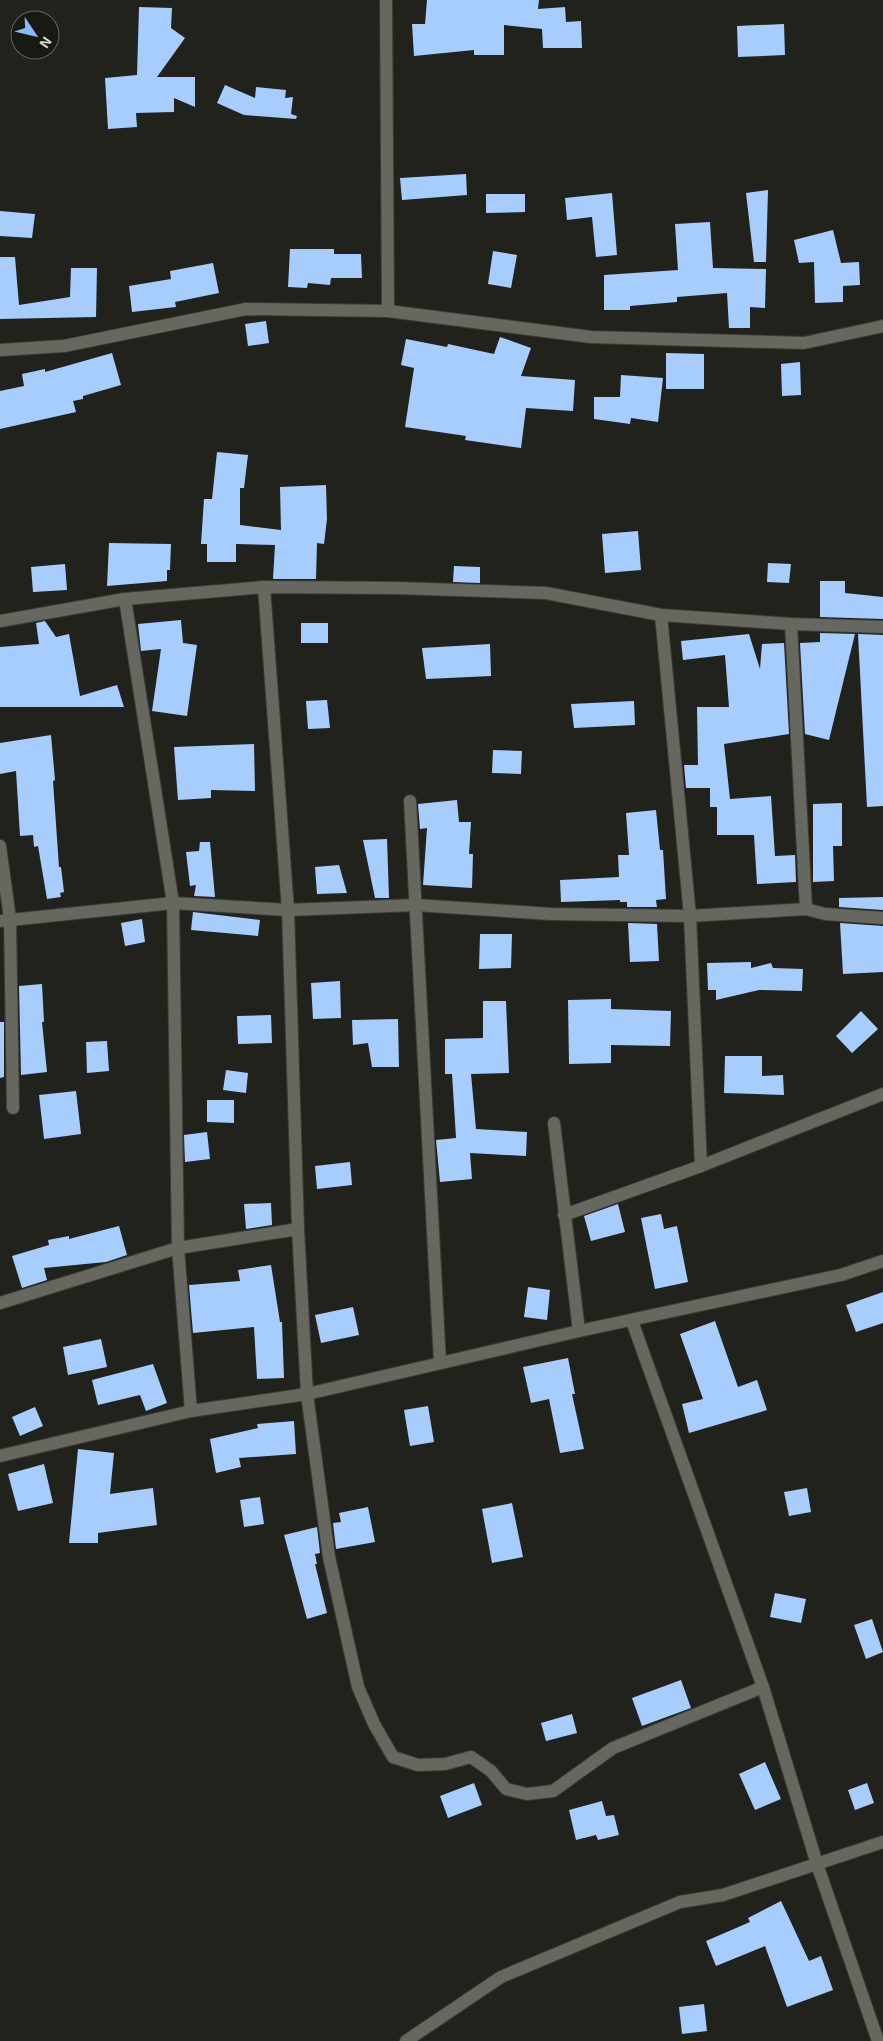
<svg xmlns="http://www.w3.org/2000/svg" width="883" height="2041" font-family="'Exo 2',sans-serif">
  <style>
    .building { fill: #a7cdfe }
    .lines { fill: none; stroke-linecap: round; stroke-linejoin: round }
    .minor-casing { stroke: #3b3c37; stroke-width: 14 }
    .minor { stroke: #66685f; stroke-width: 12 }
  </style>
  <rect width="100%" height="100%" fill="#21221b"/>
  <g class="building">
    <path d="M 427,0 L 539,0 L 538,9 L 565,7 L 566,22 L 581,21 L 582,48 L 543,48 L 542,29 L 504,25 L 504,55 L 474,55 L 474,50 L 414,56 L 412,24 L 425,24 Z"/>
    <path d="M 139,7 L 172,8 L 171,28 L 185,38 L 157,77 L 195,77 L 195,107 L 174,98 L 174,112 L 136,113 L 137,127 L 108,129 L 105,78 L 137,75 Z"/>
    <path d="M 784,24 L 785,55 L 738,57 L 737,26 Z"/>
    <path d="M 225,85 L 255,98 L 256,87 L 286,90 L 285,98 L 293,97 L 291,114 L 297,116 L 296,119 L 244,115 L 217,103 Z"/>
    <path d="M 466,174 L 467,195 L 402,200 L 400,178 Z"/>
    <path d="M 768,190 L 766,262 L 754,262 L 746,193 Z"/>
    <path d="M 612,193 L 617,255 L 596,257 L 592,217 L 567,220 L 565,198 Z"/>
    <path d="M 486,194 L 525,194 L 525,212 L 486,213 Z"/>
    <path d="M 0,211 L 35,214 L 32,238 L 0,236 Z"/>
    <path d="M 710,222 L 713,268 L 766,269 L 765,308 L 750,307 L 750,328 L 729,328 L 727,293 L 677,297 L 677,302 L 630,306 L 630,310 L 604,310 L 604,275 L 678,270 L 675,224 Z"/>
    <path d="M 833,230 L 841,263 L 859,262 L 860,285 L 843,286 L 843,302 L 815,303 L 814,262 L 799,263 L 794,240 Z"/>
    <path d="M 290,249 L 334,249 L 334,254 L 361,254 L 362,278 L 331,278 L 330,285 L 308,283 L 307,288 L 288,287 Z"/>
    <path d="M 493,251 L 517,255 L 511,288 L 488,284 Z"/>
    <path d="M 0,257 L 15,257 L 19,305 L 70,297 L 71,268 L 97,268 L 96,317 L 0,319 Z"/>
    <path d="M 213,263 L 219,293 L 175,302 L 176,307 L 132,312 L 129,286 L 171,279 L 170,271 Z"/>
    <path d="M 266,321 L 269,343 L 248,346 L 245,324 Z"/>
    <path d="M 500,337 L 531,348 L 521,376 L 575,380 L 573,411 L 526,408 L 521,448 L 465,440 L 466,436 L 405,427 L 414,368 L 401,365 L 406,339 L 447,347 L 448,344 L 494,354 Z"/>
    <path d="M 112,353 L 121,385 L 83,396 L 83,399 L 73,401 L 76,412 L 0,429 L 0,391 L 24,386 L 22,374 L 45,369 L 45,372 Z"/>
    <path d="M 666,353 L 704,354 L 704,389 L 666,389 Z"/>
    <path d="M 800,362 L 801,395 L 782,396 L 781,364 Z"/>
    <path d="M 621,375 L 663,378 L 658,422 L 631,418 L 630,424 L 594,419 L 594,397 L 620,397 Z"/>
    <path d="M 217,452 L 248,455 L 244,488 L 240,488 L 240,525 L 281,530 L 280,487 L 326,485 L 327,519 L 324,544 L 317,543 L 316,579 L 273,579 L 275,545 L 236,544 L 236,562 L 207,562 L 207,544 L 201,544 L 204,499 L 212,499 Z"/>
    <path d="M 638,531 L 641,570 L 605,573 L 602,534 Z"/>
    <path d="M 109,543 L 171,544 L 170,570 L 167,570 L 167,581 L 107,586 Z"/>
    <path d="M 768,563 L 791,564 L 789,583 L 767,582 Z"/>
    <path d="M 65,564 L 67,590 L 33,592 L 31,567 Z"/>
    <path d="M 454,566 L 480,567 L 480,583 L 453,582 Z"/>
    <path d="M 820,581 L 845,581 L 845,593 L 883,597 L 883,619 L 820,617 Z"/>
    <path d="M 181,620 L 183,643 L 197,645 L 187,716 L 152,711 L 161,649 L 141,651 L 138,624 Z"/>
    <path d="M 45,621 L 56,637 L 69,634 L 80,696 L 117,685 L 124,707 L 0,707 L 0,647 L 39,644 L 36,623 Z"/>
    <rect x="301" y="623" width="27" height="20"/>
    <path d="M 820,633 L 855,634 L 829,740 L 805,734 L 800,643 L 820,642 Z"/>
    <path d="M 749,634 L 760,669 L 762,644 L 784,643 L 789,734 L 724,744 L 730,799 L 771,796 L 775,856 L 795,855 L 796,882 L 757,884 L 754,835 L 717,835 L 717,807 L 710,807 L 710,788 L 686,788 L 684,765 L 698,765 L 697,707 L 729,707 L 725,655 L 683,660 L 681,641 Z"/>
    <path d="M 858,634 L 883,635 L 883,806 L 867,807 Z"/>
    <path d="M 490,644 L 491,676 L 426,679 L 422,648 Z"/>
    <path d="M 327,700 L 330,728 L 308,729 L 306,701 Z"/>
    <path d="M 634,701 L 635,725 L 574,728 L 571,704 Z"/>
    <path d="M 51,735 L 55,780 L 53,781 L 59,867 L 61,867 L 64,892 L 60,893 L 61,897 L 47,899 L 38,846 L 34,847 L 33,835 L 20,836 L 16,771 L 0,774 L 0,743 Z"/>
    <path d="M 254,744 L 255,791 L 211,790 L 211,798 L 178,800 L 174,747 Z"/>
    <path d="M 493,750 L 522,751 L 521,774 L 492,773 Z"/>
    <path d="M 457,800 L 459,822 L 471,822 L 469,854 L 473,854 L 472,888 L 423,885 L 427,828 L 420,829 L 418,804 Z"/>
    <path d="M 842,803 L 842,846 L 833,846 L 834,881 L 813,882 L 813,804 Z"/>
    <path d="M 656,810 L 660,850 L 663,850 L 666,899 L 656,900 L 657,907 L 627,907 L 627,902 L 620,902 L 620,900 L 561,902 L 560,880 L 619,877 L 618,855 L 629,855 L 626,813 Z"/>
    <path d="M 387,839 L 389,898 L 375,898 L 363,840 Z"/>
    <path d="M 200,842 L 210,842 L 215,897 L 194,896 L 196,885 L 190,886 L 186,852 L 199,851 Z"/>
    <path d="M 339,865 L 347,893 L 317,894 L 315,867 Z"/>
    <path d="M 883,897 L 883,910 L 839,907 L 839,898 Z"/>
    <path d="M 193,912 L 260,920 L 258,936 L 191,930 Z"/>
    <path d="M 142,919 L 145,942 L 125,946 L 121,923 Z"/>
    <path d="M 628,923 L 657,924 L 659,961 L 630,962 Z"/>
    <path d="M 840,923 L 883,926 L 883,972 L 843,974 Z"/>
    <path d="M 480,934 L 512,934 L 511,968 L 479,969 Z"/>
    <path d="M 751,962 L 751,968 L 771,963 L 773,968 L 803,969 L 802,991 L 759,990 L 716,1000 L 716,990 L 708,990 L 707,963 Z"/>
    <path d="M 340,981 L 341,1018 L 313,1019 L 311,983 Z"/>
    <path d="M 42,984 L 44,1022 L 42,1022 L 47,1072 L 21,1075 L 19,986 Z"/>
    <path d="M 611,999 L 611,1009 L 671,1011 L 670,1046 L 611,1045 L 611,1063 L 569,1064 L 568,1000 Z"/>
    <path d="M 483,1001 L 506,1001 L 509,1073 L 471,1074 L 476,1129 L 527,1132 L 526,1156 L 470,1153 L 472,1179 L 440,1182 L 436,1140 L 456,1138 L 452,1074 L 445,1074 L 445,1039 L 483,1038 Z"/>
    <path d="M 861,1011 L 878,1029 L 852,1053 L 836,1036 Z"/>
    <path d="M 271,1015 L 272,1043 L 238,1044 L 237,1016 Z"/>
    <path d="M 398,1019 L 399,1067 L 372,1067 L 368,1043 L 353,1045 L 352,1020 Z"/>
    <path d="M 0,1022 L 4,1022 L 4,1077 L 0,1078 Z"/>
    <path d="M 107,1041 L 109,1071 L 87,1073 L 86,1042 Z"/>
    <path d="M 725,1056 L 762,1056 L 762,1076 L 783,1075 L 784,1095 L 724,1093 Z"/>
    <path d="M 226,1070 L 248,1073 L 246,1093 L 223,1090 Z"/>
    <path d="M 76,1091 L 81,1134 L 44,1139 L 39,1095 Z"/>
    <path d="M 207,1100 L 234,1100 L 234,1123 L 207,1122 Z"/>
    <path d="M 207,1132 L 210,1159 L 185,1162 L 184,1135 Z"/>
    <path d="M 350,1162 L 352,1185 L 317,1189 L 315,1166 Z"/>
    <path d="M 271,1203 L 272,1225 L 246,1229 L 244,1204 Z"/>
    <path d="M 618,1204 L 625,1232 L 591,1241 L 584,1216 Z"/>
    <path d="M 661,1214 L 664,1229 L 677,1226 L 688,1282 L 655,1289 L 641,1218 Z"/>
    <path d="M 119,1226 L 127,1255 L 106,1262 L 44,1268 L 47,1280 L 22,1288 L 12,1256 L 49,1245 L 48,1240 L 69,1236 L 69,1239 Z"/>
    <path d="M 271,1265 L 280,1322 L 282,1322 L 284,1378 L 257,1379 L 254,1327 L 193,1333 L 189,1285 L 240,1281 L 238,1270 Z"/>
    <path d="M 528,1287 L 550,1290 L 547,1320 L 524,1317 Z"/>
    <path d="M 883,1292 L 883,1323 L 856,1332 L 846,1305 Z"/>
    <path d="M 353,1307 L 359,1335 L 321,1343 L 315,1315 Z"/>
    <path d="M 715,1321 L 738,1387 L 757,1380 L 767,1410 L 689,1433 L 682,1404 L 703,1399 L 680,1334 Z"/>
    <path d="M 101,1339 L 107,1367 L 68,1375 L 63,1347 Z"/>
    <path d="M 568,1358 L 575,1394 L 572,1394 L 584,1449 L 560,1453 L 549,1399 L 531,1403 L 523,1367 Z"/>
    <path d="M 153,1364 L 167,1403 L 146,1411 L 140,1395 L 98,1405 L 92,1380 Z"/>
    <path d="M 428,1406 L 434,1442 L 410,1446 L 404,1410 Z"/>
    <path d="M 35,1407 L 43,1426 L 20,1436 L 12,1417 Z"/>
    <path d="M 294,1421 L 296,1454 L 239,1458 L 241,1467 L 216,1473 L 210,1439 L 258,1428 L 257,1424 Z"/>
    <path d="M 78,1449 L 114,1453 L 110,1494 L 153,1488 L 157,1525 L 98,1533 L 98,1543 L 69,1543 Z"/>
    <path d="M 44,1464 L 53,1503 L 18,1511 L 8,1474 Z"/>
    <path d="M 807,1488 L 811,1512 L 789,1516 L 784,1492 Z"/>
    <path d="M 260,1497 L 264,1524 L 244,1527 L 240,1500 Z"/>
    <path d="M 512,1503 L 523,1557 L 492,1563 L 482,1509 Z"/>
    <path d="M 368,1507 L 375,1542 L 336,1549 L 333,1523 L 341,1522 L 339,1513 Z"/>
    <path d="M 317,1527 L 320,1553 L 315,1554 L 317,1564 L 315,1564 L 327,1613 L 307,1619 L 284,1535 Z"/>
    <path d="M 775,1593 L 806,1599 L 801,1623 L 770,1617 Z"/>
    <path d="M 872,1619 L 883,1652 L 866,1659 L 854,1625 Z"/>
    <path d="M 681,1680 L 691,1708 L 642,1726 L 632,1698 Z"/>
    <path d="M 572,1714 L 577,1733 L 546,1741 L 541,1723 Z"/>
    <path d="M 765,1762 L 781,1799 L 755,1810 L 739,1774 Z"/>
    <path d="M 474,1783 L 482,1805 L 448,1818 L 440,1796 Z"/>
    <path d="M 867,1783 L 874,1803 L 855,1810 L 848,1790 Z"/>
    <path d="M 602,1801 L 606,1816 L 614,1815 L 619,1835 L 598,1840 L 596,1835 L 576,1840 L 569,1810 Z"/>
    <path d="M 781,1901 L 809,1961 L 821,1956 L 833,1990 L 787,2007 L 765,1946 L 716,1966 L 706,1941 L 750,1922 L 748,1918 Z"/>
    <path d="M 704,2004 L 707,2031 L 682,2034 L 679,2007 Z"/>
  </g>
  <g class="lines">
    <defs>
      <g id="minor">
        <path d="M 386,0 L 388,311"/>
        <path d="M 0,350 L 64,346 L 246,309 L 388,311 L 591,337 L 804,343 L 883,326"/>
        <path d="M 264,587 L 288,910 L 298,1229 L 307,1394 L 329,1557 L 358,1687 L 374,1724 L 393,1757 L 418,1765 L 445,1764 L 471,1757 L 491,1771 L 506,1789 L 527,1794 L 553,1791 L 613,1748 L 763,1687"/>
        <path d="M 125,599 L 173,903 L 178,1248 L 191,1411"/>
        <path d="M 661,615 L 690,916 L 701,1166"/>
        <path d="M 0,621 L 125,599 L 264,587 L 397,588 L 546,593 L 661,615 L 791,624 L 883,627"/>
        <path d="M 791,624 L 806,909"/>
        <path d="M 410,801 L 440,1363"/>
        <path d="M 0,846 L 10,919 L 13,1108"/>
        <path d="M 0,921 L 173,903 L 288,910 L 416,905 L 551,914 L 690,916 L 806,909 L 825,914 L 883,918"/>
        <path d="M 554,1123 L 579,1331"/>
        <path d="M 564,1215 L 701,1166 L 883,1094"/>
        <path d="M 0,1303 L 178,1248 L 298,1229"/>
        <path d="M 632,1321 L 763,1687 L 817,1864 L 878,2041"/>
        <path d="M 0,1456 L 191,1411 L 307,1394 L 579,1331 L 841,1275 L 883,1261"/>
        <path d="M 406,2041 L 501,1977 L 680,1902 L 723,1895 L 883,1842"/>
      </g>
    </defs>
    <use href="#minor" class="minor-casing"/>
    <use href="#minor" class="minor"/>
  </g>
  <g transform="translate(35 35) rotate(125)"><circle r="24" fill="#181912" stroke="#64655e"/>
  <path d="M0-4L9 19L0 12L-9 19Z" fill="#87bbfc"/>
  <text y="-8" font-size="14" font-weight="bold" text-anchor="middle" fill="#d5d6d1">N</text>
  </g>
</svg>
